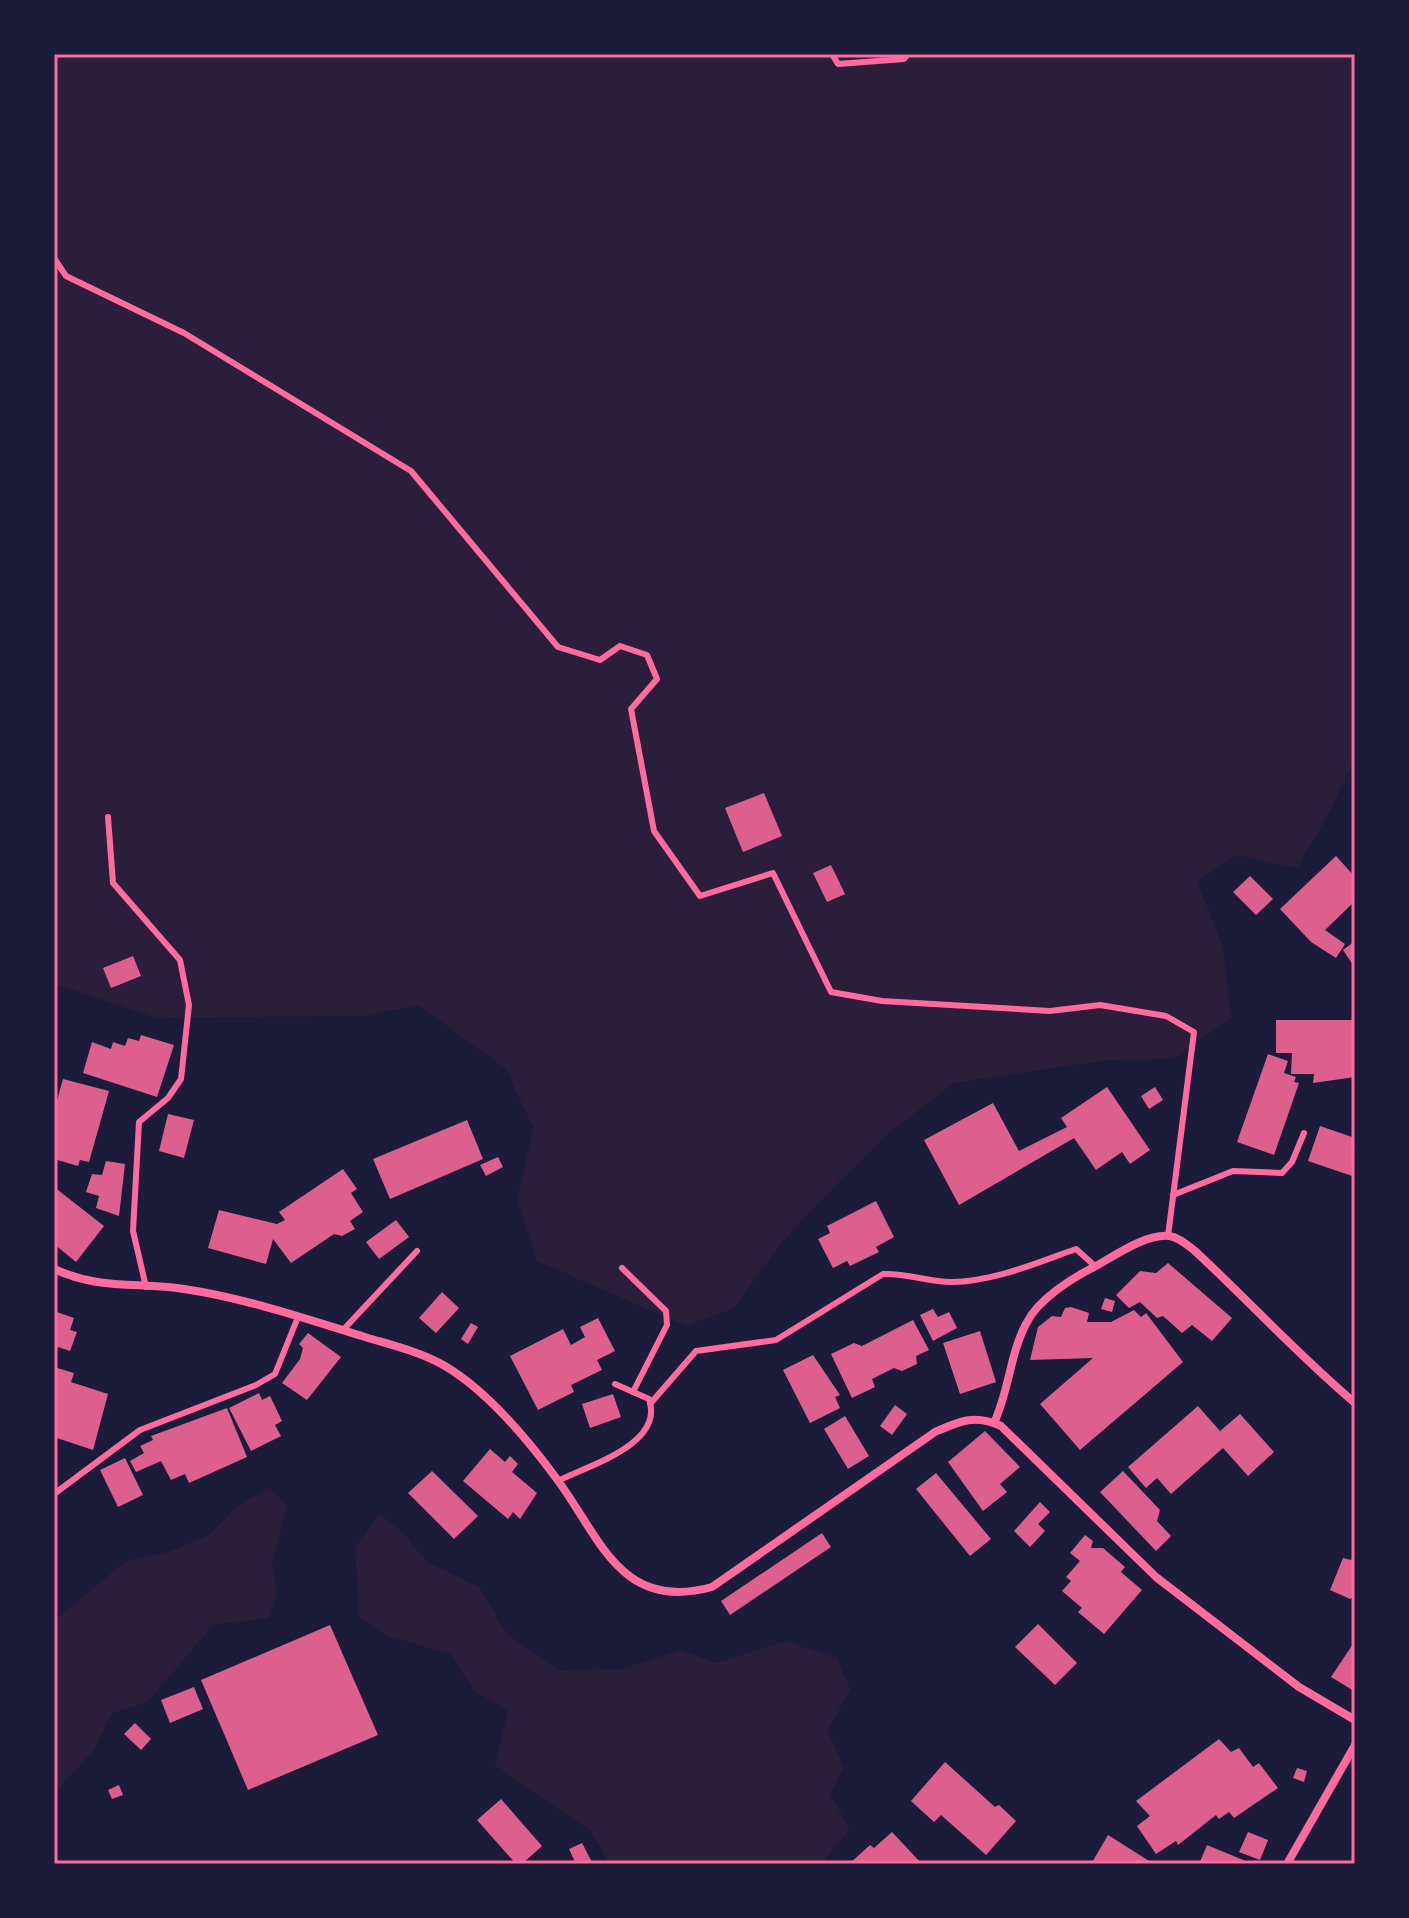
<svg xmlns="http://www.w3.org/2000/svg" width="1409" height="1918" font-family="Roboto,sans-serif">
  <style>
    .green { fill: #2a1e3b }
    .building { fill: #dd5f8e }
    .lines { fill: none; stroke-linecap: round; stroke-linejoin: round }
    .service { stroke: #ff6b9d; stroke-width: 6 }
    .minor { stroke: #ff6b9d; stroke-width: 8 }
    .neatline { fill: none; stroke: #ff6b9d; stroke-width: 3 }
  </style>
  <rect width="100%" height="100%" fill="#1b1b3a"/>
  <g class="green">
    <path d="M 54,54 L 1355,54 L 1355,757 L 1330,812 L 1297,868 L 1236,855 L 1197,881 L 1223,946 L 1231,1018 L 1173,1059 L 1109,1060 L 954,1083 L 893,1130 L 838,1183 L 782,1242 L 734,1308 L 686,1326 L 537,1261 L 517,1201 L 533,1128 L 506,1069 L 418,1005 L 365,1016 L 158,1018 L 54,984 Z"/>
    <path d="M 270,1487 L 287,1506 L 272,1564 L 277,1596 L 269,1618 L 213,1625 L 148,1702 L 112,1713 L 94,1750 L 56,1791 L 54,1798 L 54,1621 L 126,1561 L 169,1552 L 209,1535 L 237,1506 Z"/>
    <path d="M 379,1514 L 400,1529 L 427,1562 L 479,1587 L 507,1634 L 560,1670 L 622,1669 L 680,1650 L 717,1663 L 785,1641 L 837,1658 L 851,1690 L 827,1730 L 844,1767 L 830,1795 L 850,1828 L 822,1864 L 609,1864 L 592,1832 L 495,1765 L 508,1711 L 473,1690 L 452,1655 L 388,1636 L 359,1617 L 355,1547 Z"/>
  </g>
  <g class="building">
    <path d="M 764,793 L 782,836 L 743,852 L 725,808 Z"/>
    <path d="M 1336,856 L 1355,877 L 1355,901 L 1325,930 L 1345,944 L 1336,958 L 1311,942 L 1280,909 Z"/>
    <path d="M 831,865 L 845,894 L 827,902 L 813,873 Z"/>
    <path d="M 1250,876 L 1273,899 L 1256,915 L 1233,892 Z"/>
    <path d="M 1355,941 L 1355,968 L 1343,950 Z"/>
    <path d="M 133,956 L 141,976 L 111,988 L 103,968 Z"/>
    <path d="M 1276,1020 L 1355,1020 L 1355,1077 L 1313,1083 L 1314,1074 L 1291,1074 L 1292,1053 L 1276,1053 Z"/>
    <path d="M 141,1035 L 174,1045 L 157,1097 L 83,1073 L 92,1042 L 111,1049 L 113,1042 L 125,1046 L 128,1038 L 139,1041 Z"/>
    <path d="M 1268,1054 L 1288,1061 L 1284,1073 L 1296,1077 L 1294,1082 L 1299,1083 L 1274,1155 L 1237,1142 Z"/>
    <path d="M 63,1079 L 109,1091 L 89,1162 L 80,1160 L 78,1166 L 54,1159 L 54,1111 Z"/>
    <path d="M 1107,1087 L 1150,1150 L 1130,1164 L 1122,1152 L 1096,1170 L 1074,1138 L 959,1205 L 924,1140 L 993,1103 L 1019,1151 L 1067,1127 L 1061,1118 Z"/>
    <path d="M 1155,1087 L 1163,1100 L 1149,1109 L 1141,1096 Z"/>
    <path d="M 168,1114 L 194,1120 L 184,1158 L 159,1151 Z"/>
    <path d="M 467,1120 L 483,1159 L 390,1199 L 373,1159 Z"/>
    <path d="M 1320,1126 L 1355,1138 L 1355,1177 L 1308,1161 Z"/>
    <path d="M 498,1157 L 503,1167 L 486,1176 L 480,1165 Z"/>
    <path d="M 106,1161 L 125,1164 L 119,1216 L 96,1208 L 99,1196 L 86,1192 L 92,1174 L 102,1175 Z"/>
    <path d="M 343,1169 L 357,1189 L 351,1193 L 363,1212 L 350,1221 L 355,1229 L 342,1236 L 334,1234 L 291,1263 L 273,1239 L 266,1264 L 208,1248 L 219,1210 L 277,1224 L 285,1220 L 279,1212 Z"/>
    <path d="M 54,1187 L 104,1226 L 76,1262 L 54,1244 Z"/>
    <path d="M 876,1201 L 894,1237 L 876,1247 L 879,1252 L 850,1266 L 847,1261 L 833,1268 L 818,1239 L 830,1233 L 827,1226 Z"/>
    <path d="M 396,1220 L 409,1237 L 379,1259 L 366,1242 Z"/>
    <path d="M 1168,1263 L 1232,1318 L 1212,1341 L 1192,1325 L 1182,1333 L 1163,1316 L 1157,1318 L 1140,1302 L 1129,1308 L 1116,1295 L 1140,1271 L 1156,1273 Z"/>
    <path d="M 442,1292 L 459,1308 L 436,1333 L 419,1318 Z"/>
    <path d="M 1105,1298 L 1115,1301 L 1112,1312 L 1101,1309 Z"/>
    <path d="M 1071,1307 L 1089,1313 L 1087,1322 L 1111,1322 L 1134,1310 L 1141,1317 L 1146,1313 L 1183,1362 L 1080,1450 L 1040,1404 L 1093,1358 L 1030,1360 L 1038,1327 L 1052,1316 L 1061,1317 L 1065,1308 Z"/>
    <path d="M 933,1309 L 938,1317 L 949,1312 L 957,1328 L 933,1341 L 920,1315 Z"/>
    <path d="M 54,1311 L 74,1318 L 70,1330 L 77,1332 L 70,1351 L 58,1347 L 54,1356 Z"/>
    <path d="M 598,1318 L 615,1351 L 597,1360 L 602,1370 L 571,1385 L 574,1392 L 538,1410 L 510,1356 L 563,1329 L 571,1345 L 585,1337 L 580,1327 Z"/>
    <path d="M 913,1320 L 929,1350 L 916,1356 L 917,1364 L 902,1371 L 894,1368 L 872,1379 L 875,1387 L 852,1398 L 831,1354 L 854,1343 L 862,1346 Z"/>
    <path d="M 471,1323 L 478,1327 L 468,1344 L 461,1339 Z"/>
    <path d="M 980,1331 L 996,1382 L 960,1394 L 943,1343 Z"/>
    <path d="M 308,1333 L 341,1357 L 307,1400 L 282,1383 L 300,1359 L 303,1348 L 299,1344 Z"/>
    <path d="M 813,1355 L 840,1395 L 835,1397 L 840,1408 L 810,1423 L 783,1370 Z"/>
    <path d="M 54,1367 L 74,1373 L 71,1382 L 108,1394 L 93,1450 L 54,1437 Z"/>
    <path d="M 259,1393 L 262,1400 L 270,1396 L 282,1421 L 275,1425 L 281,1436 L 251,1451 L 229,1408 Z"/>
    <path d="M 613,1394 L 621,1417 L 590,1428 L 582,1404 Z"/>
    <path d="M 895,1405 L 907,1414 L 892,1435 L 880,1426 Z"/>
    <path d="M 1198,1406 L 1220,1431 L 1240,1414 L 1274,1452 L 1248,1476 L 1223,1448 L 1171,1494 L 1157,1478 L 1146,1488 L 1128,1467 Z"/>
    <path d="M 227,1408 L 247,1457 L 189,1483 L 185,1474 L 171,1480 L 161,1461 L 136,1472 L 130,1461 L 144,1453 L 140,1446 L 153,1440 L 151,1436 Z"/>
    <path d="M 845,1416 L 869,1456 L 848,1469 L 824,1429 Z"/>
    <path d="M 985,1431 L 1020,1467 L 1000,1484 L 1007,1492 L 983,1511 L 948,1462 Z"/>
    <path d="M 490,1449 L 505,1462 L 510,1456 L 518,1464 L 512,1472 L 537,1493 L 520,1519 L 513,1512 L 508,1519 L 463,1481 Z"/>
    <path d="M 125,1458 L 143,1495 L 118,1507 L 100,1470 Z"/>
    <path d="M 432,1471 L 478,1516 L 454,1539 L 408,1493 Z"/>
    <path d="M 1123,1471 L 1160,1510 L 1157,1521 L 1171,1536 L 1156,1551 L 1100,1492 Z"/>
    <path d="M 936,1473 L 991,1539 L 970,1556 L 916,1489 Z"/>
    <path d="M 1040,1502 L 1050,1512 L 1038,1524 L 1045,1531 L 1030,1547 L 1014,1531 Z"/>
    <path d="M 822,1533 L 831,1547 L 730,1615 L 721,1601 Z"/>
    <path d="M 1085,1535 L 1093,1541 L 1091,1548 L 1103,1548 L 1125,1567 L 1121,1572 L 1142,1590 L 1104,1634 L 1078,1612 L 1082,1608 L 1062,1591 L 1071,1581 L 1066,1577 L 1080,1561 L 1070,1553 Z"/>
    <path d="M 1355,1553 L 1355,1596 L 1350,1599 L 1330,1590 L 1343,1558 L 1351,1560 Z"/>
    <path d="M 1038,1624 L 1077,1663 L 1055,1685 L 1015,1647 Z"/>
    <path d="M 330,1625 L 378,1735 L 248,1790 L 201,1680 Z"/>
    <path d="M 1355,1641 L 1355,1689 L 1354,1691 L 1331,1677 Z"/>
    <path d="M 194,1687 L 203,1709 L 170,1723 L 161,1700 Z"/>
    <path d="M 135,1723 L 151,1739 L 141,1750 L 124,1734 Z"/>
    <path d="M 1219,1739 L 1231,1752 L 1239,1748 L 1253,1767 L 1259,1763 L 1278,1788 L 1234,1818 L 1229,1812 L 1219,1819 L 1216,1815 L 1178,1845 L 1176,1841 L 1156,1854 L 1137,1826 L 1150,1816 L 1136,1801 Z"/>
    <path d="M 945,1762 L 995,1807 L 999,1805 L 1016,1821 L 986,1855 L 941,1815 L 934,1822 L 911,1801 Z"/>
    <path d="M 1297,1768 L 1307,1771 L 1304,1782 L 1293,1778 Z"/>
    <path d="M 119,1785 L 123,1795 L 112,1799 L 108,1790 Z"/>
    <path d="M 501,1799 L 542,1846 L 522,1864 L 516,1864 L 477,1820 Z"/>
    <path d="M 892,1832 L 922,1864 L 849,1864 L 870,1845 L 874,1848 Z"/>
    <path d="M 1248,1832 L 1268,1840 L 1260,1860 L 1239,1852 Z"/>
    <path d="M 1108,1835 L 1154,1864 L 1091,1864 Z"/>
    <path d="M 582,1843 L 593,1864 L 576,1864 L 569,1849 Z"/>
    <path d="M 1207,1845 L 1248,1862 L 1247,1864 L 1199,1864 Z"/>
  </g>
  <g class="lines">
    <g class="service">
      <path d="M 832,54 L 838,64 L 904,59 L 908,54"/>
      <path d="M 54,258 L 66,276 L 184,333 L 411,471 L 558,647 L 600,660 L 620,646 L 647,655 L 657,679 L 631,709 L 654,831 L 700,896 L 773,873 L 831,992 L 882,1001 L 1050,1011 L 1100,1005 L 1166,1016 L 1194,1032 L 1168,1236"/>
      <path d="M 108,817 L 113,883 L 180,960 L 189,1005 L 181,1079 L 168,1098 L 139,1122 L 133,1231 L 146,1287"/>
      <path d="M 1173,1195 L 1233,1171 L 1282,1173 L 1292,1162 L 1304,1133"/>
      <path d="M 622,1268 L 666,1311 L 667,1325 L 633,1392"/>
      <path d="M 343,1330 L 417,1251"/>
      <path d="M 650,1404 L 696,1351 L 776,1340 L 883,1274 C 907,1273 928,1282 951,1282 C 993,1282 1036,1263 1076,1249 L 1095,1266"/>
      <path d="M 558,1481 C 589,1465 665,1444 649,1399 L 615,1384"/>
      <path d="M 54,1494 L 140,1430 L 256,1385 L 275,1374 L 298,1317"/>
    </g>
    <g class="minor">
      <path d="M 54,1269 C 100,1290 137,1282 184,1289 C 245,1298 307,1319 365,1337 C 391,1345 421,1352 445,1366 C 489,1392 529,1441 559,1482 C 601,1540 622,1612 712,1587 L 935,1432 C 960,1421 975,1414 1001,1426 L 1156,1577 L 1299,1687 L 1355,1720"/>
      <path d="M 994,1423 C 1009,1391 1010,1354 1026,1324 C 1038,1299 1072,1278 1096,1266 C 1116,1255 1145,1234 1169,1236 C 1179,1237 1187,1245 1195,1251 C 1249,1301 1298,1355 1355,1403"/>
      <path d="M 1287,1864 L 1355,1745"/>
    </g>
  </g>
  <rect width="1409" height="1918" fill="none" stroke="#1b1b3a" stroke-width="112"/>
  <rect x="56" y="56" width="1297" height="1806" class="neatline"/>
</svg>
